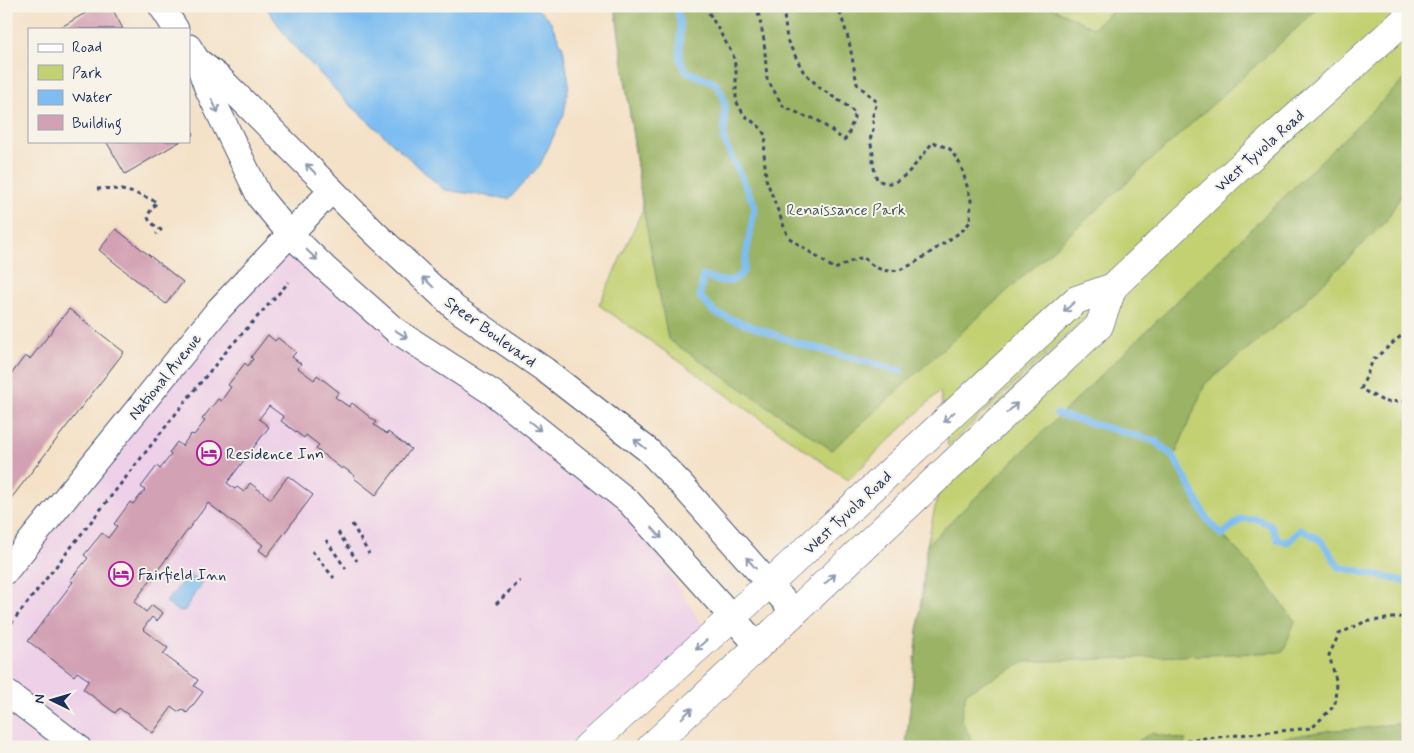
<svg xmlns="http://www.w3.org/2000/svg" width="1414" height="753" font-family="Mynerve,sans-serif">
  <style>
    .built { fill: #eed0e8 }
    .green { fill: #c3d173; stroke: #6f8068 }
    .forest { fill: #9ab365; stroke: #5a7162 }
    .water { fill: #7dbdf1; stroke: #4c76a8 }
    .lines { fill: none; stroke-linecap: round; stroke-linejoin: round }
    .stream { stroke: #7dbdf1; stroke-width: 7 }
    .building { fill: #d3a1b4 }
    .minor-casing { stroke: #3c4a6e; stroke-width: 27 }
    .major-casing { stroke: #3c4a6e; stroke-width: 29 }
    .path { stroke: #3c4a6e; stroke-width: 3; stroke-dasharray: 4 4; stroke-linecap: butt }
    .minor { stroke: #fff; stroke-width: 25 }
    .major { stroke: #fff; stroke-width: 28 }
    .oneway { stroke: #8d97ae }
    .labels { text-anchor: middle; stroke-width: 4; stroke-linejoin: round; paint-order: stroke }
    .street-label { font-size: 16px; fill: #1b2f5e; stroke: #f7f3e8 }
    .park-label { font-size: 16px; fill: #455863; stroke: #f7f3e8 }
    .poi-label { font-size: 16px; fill: #1b2f5e; stroke: #f7f3e8; text-anchor: start }
  </style>
  <rect width="100%" height="100%" fill="#f7f3e8"/>
  <filter id="ink" filterUnits="userSpaceOnUse"><feTurbulence type="fractalNoise" baseFrequency=".02" numOctaves="2"/><feDisplacementMap in="SourceGraphic" scale="10" xChannelSelector="R" yChannelSelector="G"/><feConvolveMatrix kernelMatrix="1 2 1 2 8 2 1 2 1" color-interpolation-filters="sRGB"/></filter>
  <filter id="wash" filterUnits="userSpaceOnUse"><feTurbulence type="fractalNoise" baseFrequency=".0096" numOctaves="4" result="noise"/><feDisplacementMap in="SourceGraphic" scale="20" xChannelSelector="R" yChannelSelector="G"/><feGaussianBlur stdDeviation="1.12" result="paint"/><feColorMatrix in="noise" values="0 0 0 0 0 0 0 0 0 0 0 0 0 0 0 0 0 1.4 0 .05"/><feComposite in="paint" operator="in"/></filter>
  <g filter="url(#wash)">
    <rect width="100%" height="100%" fill="#f4e1c7"/>
    <path class="built" d="M 290,237 L 627,502 L 706,632 L 595,747 L 6,747 L 6,576 Z"/>
    <path class="green" d="M 615,6 L 1408,6 L 1408,747 L 906,747 L 927,545 L 947,452 L 1312,106 L 948,446 L 940,391 L 848,480 L 599,305 L 643,209 Z"/>
    <g class="forest">
      <path d="M 615,6 L 1049,6 L 1093,28 L 1118,6 L 1321,6 L 832,450 L 668,339 L 643,209 Z"/>
      <path d="M 1408,76 L 1408,183 L 1386,221 L 1301,305 L 1205,384 L 1174,457 L 1207,519 L 1258,572 L 1295,621 L 1283,652 L 1025,662 L 966,692 L 961,719 L 975,747 L 906,747 L 927,545 Z"/>
      <path d="M 1408,722 L 1408,747 L 1233,747 L 1239,741 L 1275,739 L 1333,730 L 1365,728 Z"/>
      <path d="M 1150,733 L 1186,740 L 1183,747 L 1131,747 Z"/>
    </g>
    <g class="water">
      <path d="M 265,6 L 534,6 L 549,19 L 563,48 L 569,83 L 564,114 L 540,165 L 509,199 L 444,190 L 346,101 L 291,43 Z"/>
      <path d="M 189,574 L 203,584 L 195,593 L 185,610 L 179,612 L 166,602 Z"/>
    </g>
    <g class="lines">
      <g class="stream">
        <path d="M 677,6 L 680,24 L 680,60 L 686,71 L 715,83 L 721,92 L 725,103 L 724,141 L 755,206 L 743,272 C 731,287 719,280 703,276 L 700,297 L 715,313 L 797,343 L 901,371"/>
        <path d="M 1057,414 L 1155,441 L 1174,457 L 1207,519 L 1222,535 L 1241,519 L 1257,519 L 1271,525 L 1278,540 L 1288,542 L 1301,529 L 1322,541 L 1339,567 L 1408,582"/>
      </g>
    </g>
    <g id="blocks">
      <g class="building">
        <path d="M 97,6 L 111,6 L 123,29 L 58,29 Z"/>
        <path d="M 189,126 L 194,134 L 189,137 Z"/>
        <path d="M 106,141 L 181,141 L 125,174 Z"/>
        <path d="M 116,229 L 183,282 L 166,304 L 99,250 Z"/>
        <path d="M 69,309 L 124,352 L 6,505 L 6,381 L 25,356 L 30,359 Z"/>
        <path d="M 268,335 L 275,341 L 278,338 L 296,352 L 292,357 L 301,364 L 298,368 L 314,380 L 317,375 L 339,392 L 335,397 L 349,407 L 352,403 L 376,422 L 374,425 L 387,434 L 388,432 L 411,449 L 376,495 L 354,478 L 355,476 L 343,467 L 342,469 L 316,449 L 319,445 L 306,435 L 304,438 L 281,421 L 284,417 L 269,406 L 259,419 L 269,427 L 227,483 L 235,489 L 237,487 L 244,492 L 250,483 L 271,499 L 288,476 L 313,495 L 267,556 L 259,550 L 263,545 L 208,503 L 134,602 L 146,612 L 152,605 L 163,613 L 157,621 L 152,617 L 143,629 L 168,648 L 163,654 L 198,680 L 194,686 L 203,692 L 187,713 L 182,709 L 179,712 L 172,707 L 153,733 L 119,708 L 115,713 L 83,689 L 89,680 L 77,672 L 74,676 L 28,641 L 73,582 L 70,580 L 88,558 L 84,555 L 102,533 L 108,538 L 117,526 L 114,524 L 130,502 L 133,504 L 145,490 L 141,487 L 157,466 L 160,469 L 171,455 L 169,453 L 177,442 L 182,446 L 191,434 L 194,435 L 205,421 L 202,419 L 218,399 L 221,401 L 231,387 L 228,385 L 245,363 L 248,366 L 253,359 L 251,357 Z"/>
      </g>
    </g>
  </g>
  <g filter="url(#ink)">
    <use href="#blocks" fill-opacity="0" stroke="#3c4a6e" stroke-width="1"/>
    <g class="lines">
      <defs>
        <g id="minor">
          <path d="M 161,6 L 176,29"/>
          <path d="M 189,47 L 197,60 L 220,78 L 374,232 L 455,308 L 545,370 L 648,450 L 682,485 L 795,613"/>
          <path d="M 197,60 L 207,88 L 260,198 L 290,234 L 325,268 L 395,330 L 493,393 L 629,502 L 758,646"/>
          <path d="M 6,571 L 219,309 L 332,190"/>
          <path d="M 6,692 L 78,747"/>
        </g>
        <g id="major">
          <path d="M 587,747 L 769,584 L 1076,300 L 1113,287 L 1231,175 L 1408,17"/>
          <path d="M 651,747 L 1099,326 L 1113,287"/>
        </g>
      </defs>
      <use href="#minor" class="minor-casing"/>
      <use href="#major" class="major-casing"/>
      <g class="path">
        <path d="M 705,6 L 733,55 L 736,70 L 736,101 L 744,115 L 761,128 L 766,137 L 764,153 L 766,179 L 788,237 L 835,269 L 854,260 L 863,257 C 886,281 905,270 928,254 C 940,246 952,238 963,230 L 970,222 L 971,200 L 963,172 L 960,164 L 950,149 L 933,142 C 923,154 905,183 889,183 C 885,183 880,181 877,180 L 873,164 L 873,154 L 870,140 L 874,126 L 872,118 L 877,102 L 857,84 L 849,41 L 838,6"/>
        <path d="M 754,6 L 759,16 L 764,40 L 767,79 L 783,106 L 804,116 L 816,119 L 844,140 L 848,136 L 855,114 L 850,108 L 820,88 L 803,71 L 787,40 L 783,6"/>
        <path d="M 97,189 C 119,187 137,193 157,202 C 145,218 144,218 161,230 L 156,234"/>
        <path d="M 1408,333 L 1401,336 L 1373,360 L 1361,389 L 1385,402 L 1408,401"/>
        <path d="M 352,524 L 369,554"/>
        <path d="M 338,532 L 357,561"/>
        <path d="M 326,540 L 346,569"/>
        <path d="M 312,551 L 334,578"/>
        <path d="M 496,604 L 520,581"/>
        <path d="M 6,630 L 196,388 L 230,347 L 289,282"/>
        <path d="M 1183,747 L 1186,740 L 1312,728 L 1335,705 L 1336,680 L 1329,655 L 1339,634 L 1364,622 L 1408,616"/>
      </g>
      <use href="#minor" class="minor"/>
      <use href="#major" class="major"/>
    </g>
    <defs><path id="oneway-shaft" d="M-6 0H5M1.5-3L5.5 0L1.5 3" fill="none" stroke-width="1.6" stroke-linecap="round" stroke-linejoin="round" transform="scale(1.25)"/></defs>
    <g class="oneway">
      <use href="#oneway-shaft" transform="translate(215 106) rotate(64)"/>
      <use href="#oneway-shaft" transform="translate(311 169) rotate(-135)"/>
      <use href="#oneway-shaft" transform="translate(312 255) rotate(44)"/>
      <use href="#oneway-shaft" transform="translate(428 282) rotate(-136)"/>
      <use href="#oneway-shaft" transform="translate(1069 307) rotate(137)"/>
      <use href="#oneway-shaft" transform="translate(401 334) rotate(33)"/>
      <use href="#oneway-shaft" transform="translate(1012 408) rotate(-43)"/>
      <use href="#oneway-shaft" transform="translate(949 417) rotate(137)"/>
      <use href="#oneway-shaft" transform="translate(535 426) rotate(39)"/>
      <use href="#oneway-shaft" transform="translate(640 444) rotate(-142)"/>
      <use href="#oneway-shaft" transform="translate(657 533) rotate(48)"/>
      <use href="#oneway-shaft" transform="translate(751 563) rotate(-131)"/>
      <use href="#oneway-shaft" transform="translate(830 579) rotate(-43)"/>
      <use href="#oneway-shaft" transform="translate(701 645) rotate(138)"/>
      <use href="#oneway-shaft" transform="translate(687 713) rotate(-44)"/>
    </g>
  </g>
  <defs>
    <symbol id="hotel-ring" viewBox="-11 -11 22 22"><circle r="9.5" fill="#f7f3e8" stroke="#b5179e" stroke-width="1.5"/><path d="M-6-4.5h1.5V1H6V5H4.5V3h-9V5H-6ZM-4 0a1.8 1.8 0 1 1 3.6 0ZM.5 0V-2.5h3Q6-2.5 6 0Z" fill="#b5179e"/></symbol>
  </defs>
  <g fill-rule="evenodd">
    <use href="#hotel-ring" x="195" y="439" width="28" height="28"/>
    <use href="#hotel-ring" x="107" y="560" width="28" height="28"/>
  </g>
  <g class="labels">
    <g class="street-label">
      <text transform="translate(1259 150) rotate(-42)" y="6">West Tyvola Road</text>
      <text transform="translate(491 331) rotate(36)" y="6">Speer Boulevard</text>
      <text transform="translate(164 376) rotate(-51)" y="6">National Avenue</text>
      <text transform="translate(847 512) rotate(-43)" y="6">West Tyvola Road</text>
    </g>
    <g class="park-label">
      <text x="846" y="215">Renaissance Park</text>
    </g>
    <g class="poi-label">
      <text x="226" y="459">Residence Inn</text>
      <text x="138" y="580">Fairfield Inn</text>
    </g>
  </g>
  <rect width="1414" height="753" fill="none" stroke="#f7f3e8" stroke-width="25"/>
  <rect x="28" y="28" width="162" height="115" fill="#f7f3e8" stroke="#9fa5b1"/>
  <rect x="38" y="44" width="25" height="8" fill="#ffffff" stroke="#9fa5b1"/>
  <text x="72" y="52" font-size="15" fill="#1b2f5e">Road</text>
  <rect x="38" y="65" width="25" height="15" fill="#c3d173" stroke="#9fa5b1"/>
  <text x="72" y="78" font-size="15" fill="#1b2f5e">Park</text>
  <rect x="38" y="90" width="25" height="15" fill="#7dbdf1" stroke="#9fa5b1"/>
  <text x="72" y="102" font-size="15" fill="#1b2f5e">Water</text>
  <rect x="38" y="115" width="25" height="15" fill="#d3a1b4" stroke="#9fa5b1"/>
  <text x="72" y="128" font-size="15" fill="#1b2f5e">Building</text>
  <g transform="translate(52 700) rotate(275)" stroke="#f7f3e8" stroke-width="4" paint-order="stroke">
  <path d="M0-4L9 19L0 12L-9 19Z" fill="#1b2f5e"/>
  <text y="-8" font-size="14" font-weight="bold" text-anchor="middle" fill="#1b2f5e">N</text>
  </g>
</svg>
